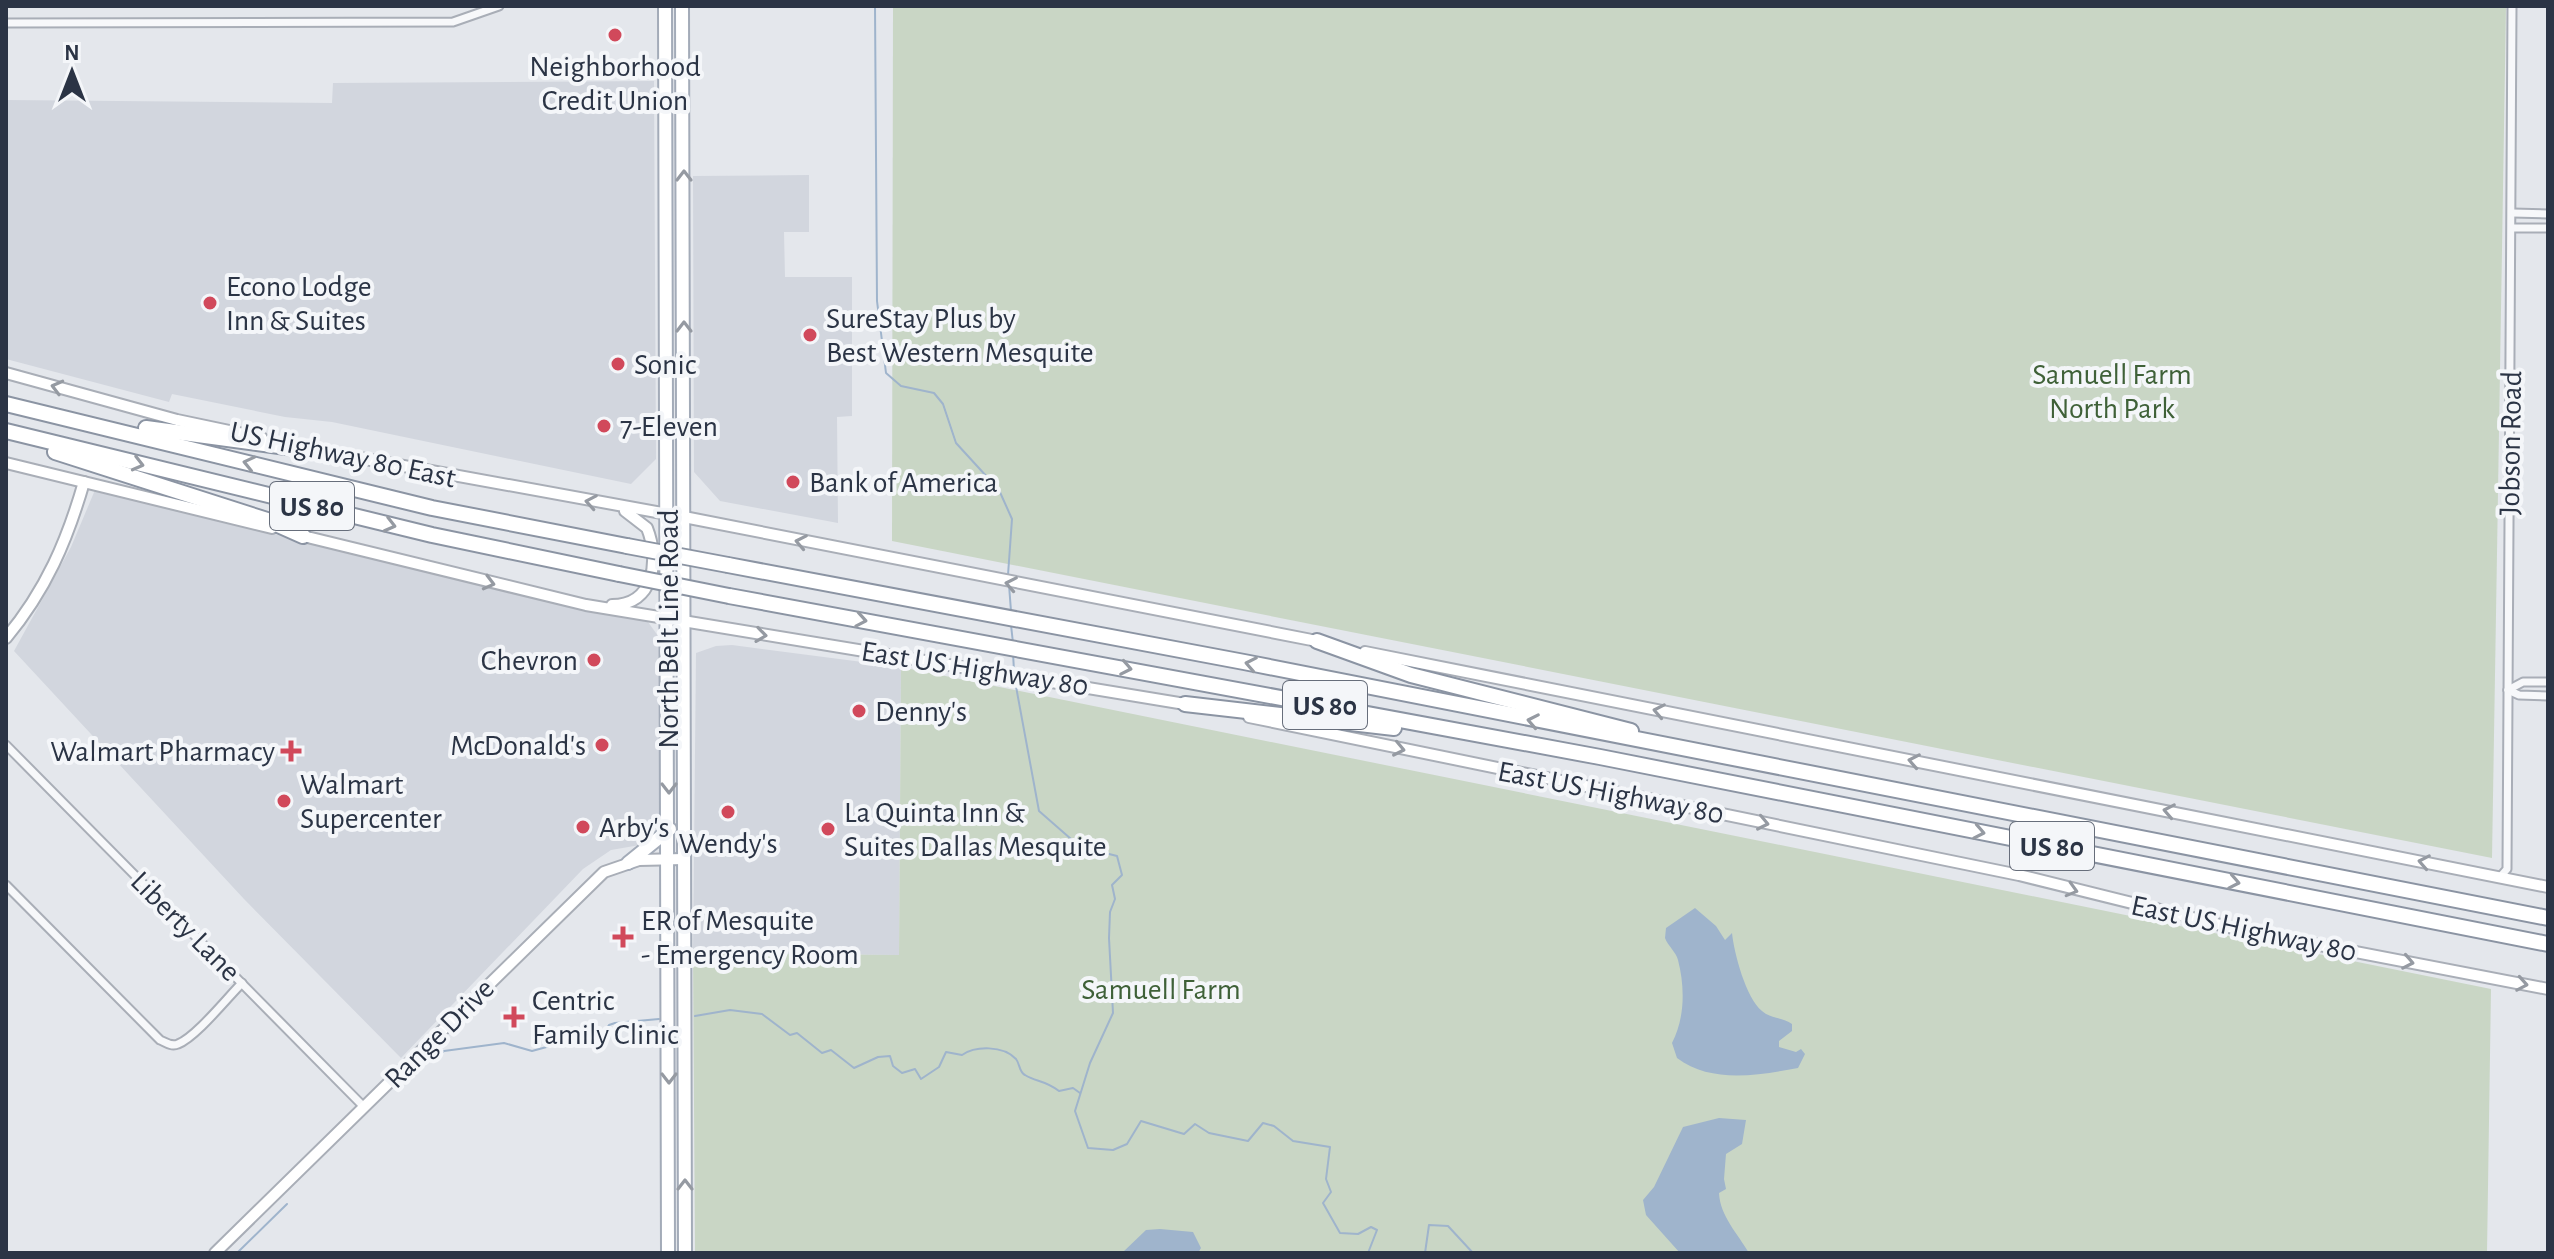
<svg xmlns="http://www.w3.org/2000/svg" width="2554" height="1259" font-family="'Alegreya Sans',sans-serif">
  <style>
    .built { fill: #d2d6de }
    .green { fill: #c9d6c5 }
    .water { fill: #9fb4cc }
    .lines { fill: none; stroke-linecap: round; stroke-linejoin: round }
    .stream { stroke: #9fb4cc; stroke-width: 2 }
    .street-casing { stroke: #a9aeb7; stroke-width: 11 }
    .secondary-casing { stroke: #a9aeb7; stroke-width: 14 }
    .primary-casing { stroke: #a3abb8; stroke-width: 16 }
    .highway-casing { stroke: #8b94a3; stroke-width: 18 }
    .street { stroke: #f7f8fa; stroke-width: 7 }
    .secondary { stroke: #fff; stroke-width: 10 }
    .primary { stroke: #fff; stroke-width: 12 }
    .highway { stroke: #fff; stroke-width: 14 }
    .highway-bridge-casing { stroke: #8b94a3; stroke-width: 18; stroke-linecap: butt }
    .highway-bridge { stroke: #fff; stroke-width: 14 }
    .oneway { stroke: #959aa2 }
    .poi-dot { fill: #d1495b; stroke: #f4f6f9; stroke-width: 3 }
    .labels { text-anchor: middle; stroke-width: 8; stroke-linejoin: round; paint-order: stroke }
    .shield { fill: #f4f6f9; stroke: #676e7b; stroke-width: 2 }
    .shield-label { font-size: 28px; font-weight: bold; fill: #2b3445 }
    .poi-label { font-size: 30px; fill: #2b3445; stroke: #f4f6f9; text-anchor: start }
    .park-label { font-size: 30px; fill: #3f6138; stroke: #f4f6f9 }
    .street-label { font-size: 30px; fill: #2b3445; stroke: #f4f6f9 }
  </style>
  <rect width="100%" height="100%" fill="#e4e7ec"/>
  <g class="built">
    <path d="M 654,81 L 656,459 L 631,484 L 332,422 L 285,417 L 172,394 L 169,402 L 6,359 L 6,100 L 332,103 L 333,83 Z"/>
    <path d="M 809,175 L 809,232 L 784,232 L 785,277 L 852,277 L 852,416 L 837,417 L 838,523 L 720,501 L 694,472 L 693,176 Z"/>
    <path d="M 95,490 L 491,587 L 648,622 L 661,640 L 662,815 L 658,827 L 640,845 L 611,850 L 583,869 L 401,1058 L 244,899 L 14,651 L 71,547 Z"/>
    <path d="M 732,645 L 901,667 L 899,955 L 693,953 L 696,653 L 716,646 Z"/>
  </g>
  <g class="green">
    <path d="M 893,6 L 2506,6 L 2492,858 L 892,541 Z"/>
    <path d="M 901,667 L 2491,989 L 2487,1253 L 695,1253 L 693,953 L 899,955 Z"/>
  </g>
  <g class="water">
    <path d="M 1695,908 L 1716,926 L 1725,940 L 1732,933 C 1734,953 1746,998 1762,1011 C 1771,1019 1783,1017 1792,1024 L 1792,1031 L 1779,1041 L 1779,1047 L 1796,1052 L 1801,1049 L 1805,1054 L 1798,1068 C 1759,1075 1711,1084 1677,1058 L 1672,1043 C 1685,1018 1685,987 1678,960 C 1676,952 1668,946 1665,938 L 1666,928 Z"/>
    <path d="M 1719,1118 L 1746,1120 L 1742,1144 L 1726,1154 L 1724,1179 L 1726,1189 L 1719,1193 C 1720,1216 1738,1234 1749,1253 L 1680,1253 L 1646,1215 L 1643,1200 L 1654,1187 L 1683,1127 Z"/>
    <path d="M 1160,1229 L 1193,1232 L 1201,1248 L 1198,1253 L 1122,1253 L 1146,1230 Z"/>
  </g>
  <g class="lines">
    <g class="stream">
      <path d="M 875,6 L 877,301 L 886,373 L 901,386 L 934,393 L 943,404 L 956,443 L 999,490 L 1012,519 L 1008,575"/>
      <path d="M 1009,585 L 1011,611"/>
      <path d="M 1011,625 L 1013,643"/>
      <path d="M 1013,653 L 1014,671"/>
      <path d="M 1015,681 L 1039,811 L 1071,839 L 1081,841 L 1093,850 L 1117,856 L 1122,875 L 1112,885 L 1115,899 L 1110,912 L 1109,938 L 1113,1013 L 1090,1063 L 1075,1111 L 1088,1148 L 1113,1150 L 1127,1144 L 1141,1121 L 1184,1134 L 1195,1124 L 1209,1133 L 1248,1141 L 1263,1123 L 1274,1126 L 1293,1141 L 1330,1147 L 1326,1179 L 1331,1192 L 1323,1203 L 1340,1233 L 1358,1234 L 1371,1227 L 1377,1230 L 1368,1253"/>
      <path d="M 695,1016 L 730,1010 L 762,1014 L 790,1035 L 797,1033 L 822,1053 L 831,1050 L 854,1068 L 878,1057 L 890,1056 L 893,1066 L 902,1073 L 915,1069 L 921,1079 L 939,1067 L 946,1052 L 962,1055 C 975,1046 1003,1045 1016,1059 C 1020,1064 1019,1072 1025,1075 C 1036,1082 1045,1080 1059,1091 L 1073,1088 L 1080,1093"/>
      <path d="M 432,1062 L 444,1051 L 504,1043 L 532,1051 L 605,1031 L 609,1025 L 615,1023 L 659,1019"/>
      <path d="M 237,1253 L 287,1204"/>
      <path d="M 1425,1253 L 1429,1225 L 1448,1226 L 1473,1253"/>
    </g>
    <defs>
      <g id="street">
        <path d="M 6,23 L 453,22 L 499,6"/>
        <path d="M 2513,213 L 2548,214"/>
        <path d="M 2513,228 L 2548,228"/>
        <path d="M 2508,690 L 2523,682 L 2548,682"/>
        <path d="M 2508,690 L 2519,695 L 2548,696"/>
        <path d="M 6,745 L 364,1107"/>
        <path d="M 2500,877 L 2507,869 L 2512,6"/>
        <path d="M 6,885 L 160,1040 C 165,1042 171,1047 178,1044 C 196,1037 227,998 242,983"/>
      </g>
      <g id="secondary">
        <path d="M 6,373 L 177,420 L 262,438"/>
        <path d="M 316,450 L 684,517 L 1322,642"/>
        <path d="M 6,463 L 272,528"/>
        <path d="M 299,535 L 586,605 L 1191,705"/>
        <path d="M 612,605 C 654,605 660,561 647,528 L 625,511"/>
        <path d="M 6,638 C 46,590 67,541 84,482"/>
        <path d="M 1365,652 L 2548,887"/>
        <path d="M 1249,717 L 2019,875 L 2241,930 L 2548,989"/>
        <path d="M 215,1253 L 604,872 L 639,860 L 684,859"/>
      </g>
      <g id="primary">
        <path d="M 665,6 L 668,1253"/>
        <path d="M 682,6 L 685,1253"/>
        <path d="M 628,863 L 670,829"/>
      </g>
      <g id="highway">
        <path d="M 6,404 L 432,508 L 627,546"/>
        <path d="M 146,428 L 323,452"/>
        <path d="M 6,431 L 432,535 L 619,574"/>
        <path d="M 55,452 L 267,520 L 303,536"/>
        <path d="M 728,565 L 1244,662 L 2548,918"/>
        <path d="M 729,596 L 1600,757 L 2548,944"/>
        <path d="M 1317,641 L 1411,675 L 1631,731"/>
        <path d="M 1185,704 L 1394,728"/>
      </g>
    </defs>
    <use href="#street" class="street-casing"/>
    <use href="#secondary" class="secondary-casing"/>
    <use href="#primary" class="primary-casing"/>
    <use href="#highway" class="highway-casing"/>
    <use href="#street" class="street"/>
    <use href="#secondary" class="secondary"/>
    <use href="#primary" class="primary"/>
    <use href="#highway" class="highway"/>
    <defs>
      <g id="highway-bridge">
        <path d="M 627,546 L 728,565"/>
        <path d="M 619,574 L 729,596"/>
      </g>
    </defs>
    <use href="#highway-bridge" class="highway-bridge-casing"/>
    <use href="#highway-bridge" class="highway-bridge"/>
  </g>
  <defs><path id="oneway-chevron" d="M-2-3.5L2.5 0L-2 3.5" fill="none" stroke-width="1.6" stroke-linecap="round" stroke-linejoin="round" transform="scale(2)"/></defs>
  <g class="oneway">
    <use href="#oneway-chevron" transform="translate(684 176) rotate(-90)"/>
    <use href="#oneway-chevron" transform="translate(684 327) rotate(-90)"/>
    <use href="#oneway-chevron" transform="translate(57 387) rotate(-165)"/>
    <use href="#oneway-chevron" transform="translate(249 463) rotate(-167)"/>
    <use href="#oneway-chevron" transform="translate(138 464) rotate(14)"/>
    <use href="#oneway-chevron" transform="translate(591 502) rotate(-170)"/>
    <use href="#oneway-chevron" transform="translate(390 525) rotate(14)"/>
    <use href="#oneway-chevron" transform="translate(801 542) rotate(-169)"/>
    <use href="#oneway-chevron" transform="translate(489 583) rotate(15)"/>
    <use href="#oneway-chevron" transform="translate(1011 584) rotate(-169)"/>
    <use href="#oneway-chevron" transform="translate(861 620) rotate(10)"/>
    <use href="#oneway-chevron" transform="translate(761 635) rotate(8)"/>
    <use href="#oneway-chevron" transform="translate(1251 664) rotate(-169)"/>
    <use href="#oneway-chevron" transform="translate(1126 668) rotate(11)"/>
    <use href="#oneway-chevron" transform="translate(1659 711) rotate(-169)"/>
    <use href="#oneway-chevron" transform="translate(1533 721) rotate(-169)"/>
    <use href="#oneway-chevron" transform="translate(1399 749) rotate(12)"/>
    <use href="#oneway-chevron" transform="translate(1914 761) rotate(-169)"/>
    <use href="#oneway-chevron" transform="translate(669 788) rotate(90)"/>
    <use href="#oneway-chevron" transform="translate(2169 811) rotate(-169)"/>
    <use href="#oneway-chevron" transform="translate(1763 823) rotate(12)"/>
    <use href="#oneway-chevron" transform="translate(1979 832) rotate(11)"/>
    <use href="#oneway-chevron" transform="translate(2424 862) rotate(-169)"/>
    <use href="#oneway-chevron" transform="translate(2234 882) rotate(11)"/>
    <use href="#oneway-chevron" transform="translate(2072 890) rotate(16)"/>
    <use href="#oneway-chevron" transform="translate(2408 962) rotate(11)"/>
    <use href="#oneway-chevron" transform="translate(2522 984) rotate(10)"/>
    <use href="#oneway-chevron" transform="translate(669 1078) rotate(90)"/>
    <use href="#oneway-chevron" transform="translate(685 1185) rotate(-90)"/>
  </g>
  <g class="poi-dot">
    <circle cx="615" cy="35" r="8"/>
    <circle cx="210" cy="303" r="8"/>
    <circle cx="810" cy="335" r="8"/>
    <circle cx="618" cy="364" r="8"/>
    <circle cx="604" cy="426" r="8"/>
    <circle cx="793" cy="482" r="8"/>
    <circle cx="594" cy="660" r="8"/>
    <circle cx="859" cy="711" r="8"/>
    <circle cx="602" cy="745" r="8"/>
    <path d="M287 739h8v8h8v8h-8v8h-8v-8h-8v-8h8z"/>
    <circle cx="284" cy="801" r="8"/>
    <circle cx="728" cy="812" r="8"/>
    <circle cx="583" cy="827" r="8"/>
    <circle cx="828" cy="829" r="8"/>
    <path d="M619 925h8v8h8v8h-8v8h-8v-8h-8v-8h8z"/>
    <path d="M510 1005h8v8h8v8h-8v8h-8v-8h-8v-8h8z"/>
  </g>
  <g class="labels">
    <g class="shield">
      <rect x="270" y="482" width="84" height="48" rx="6"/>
      <rect x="1283" y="681" width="84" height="48" rx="6"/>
      <rect x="2010" y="822" width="84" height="48" rx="6"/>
    </g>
    <g class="shield-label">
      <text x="312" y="516">US 80</text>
      <text x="1325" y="715">US 80</text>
      <text x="2052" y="856">US 80</text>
    </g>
    <g class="poi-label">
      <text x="615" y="76" text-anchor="middle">Neighborhood<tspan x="615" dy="34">Credit Union</tspan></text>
      <text x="226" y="296">Econo Lodge<tspan x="226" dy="34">Inn &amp; Suites</tspan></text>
      <text x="826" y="328">SureStay Plus by<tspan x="826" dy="34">Best Western Mesquite</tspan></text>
      <text x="634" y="374">Sonic</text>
      <text x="620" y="436">7-Eleven</text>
      <text x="809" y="492">Bank of America</text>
      <text x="578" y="670" text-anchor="end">Chevron</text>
      <text x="875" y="721">Denny's</text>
      <text x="586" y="755" text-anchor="end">McDonald's</text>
      <text x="275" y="761" text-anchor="end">Walmart Pharmacy</text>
      <text x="300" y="794">Walmart<tspan x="300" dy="34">Supercenter</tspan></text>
      <text x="844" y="822">La Quinta Inn &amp;<tspan x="844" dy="34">Suites Dallas Mesquite</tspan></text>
      <text x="599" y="837">Arby's</text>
      <text x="728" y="853" text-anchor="middle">Wendy's</text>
      <text x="641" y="930">ER of Mesquite<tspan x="641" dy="34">- Emergency Room</tspan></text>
      <text x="532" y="1010">Centric<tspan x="532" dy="34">Family Clinic</tspan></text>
    </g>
    <g class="park-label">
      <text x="2112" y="384">Samuell Farm<tspan x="2112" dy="34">North Park</tspan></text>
      <text x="1161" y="999">Samuell Farm</text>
    </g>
    <g class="street-label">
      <text transform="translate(2510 443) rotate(-89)" y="10">Jobson Road</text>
      <text transform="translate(343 454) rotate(12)" y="10">US Highway 80 East</text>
      <text transform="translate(668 629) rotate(-90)" y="10">North Belt Line Road</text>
      <text transform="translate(975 668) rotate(9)" y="10">East US Highway 80</text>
      <text transform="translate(1611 792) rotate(11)" y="10">East US Highway 80</text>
      <text transform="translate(186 926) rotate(45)" y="10">Liberty Lane</text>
      <text transform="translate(2244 928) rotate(12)" y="10">East US Highway 80</text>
      <text transform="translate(439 1033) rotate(-45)" y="10">Range Drive</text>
    </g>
  </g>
  <rect width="2554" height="1259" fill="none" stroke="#2b3445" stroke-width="16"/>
  <g transform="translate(72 72)" stroke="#f4f6f9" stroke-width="6" paint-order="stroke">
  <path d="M0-6L14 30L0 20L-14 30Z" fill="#2b3445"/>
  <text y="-12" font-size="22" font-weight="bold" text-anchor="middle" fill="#2b3445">N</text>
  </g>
</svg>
